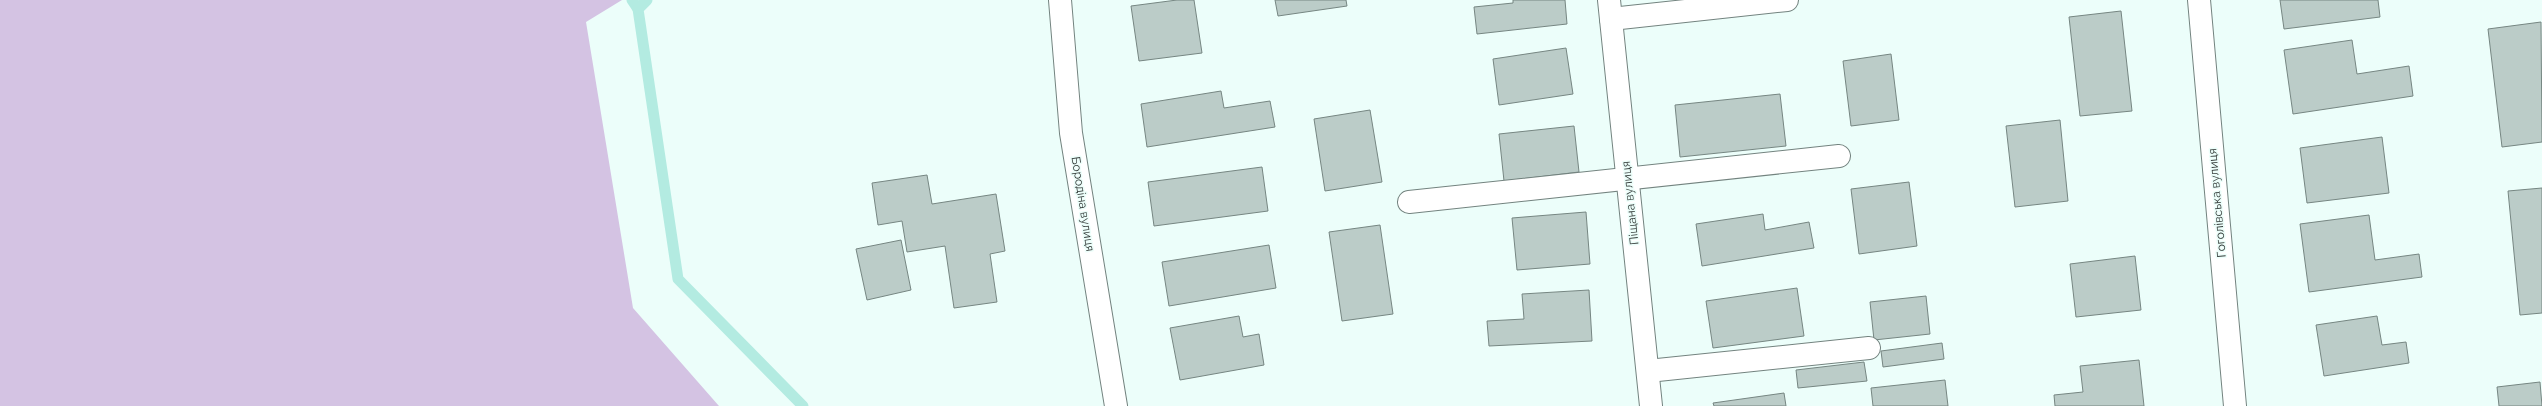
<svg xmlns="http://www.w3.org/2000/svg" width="2542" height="406" font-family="Raleway,sans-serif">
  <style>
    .green { fill: #d4c3e3 }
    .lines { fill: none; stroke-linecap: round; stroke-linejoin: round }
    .stream { stroke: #b3ebe1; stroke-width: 11 }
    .building { fill: #bbccc8; stroke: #768682 }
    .minor-casing { stroke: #73837f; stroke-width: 24 }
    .minor { stroke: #fff; stroke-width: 22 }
    .labels { text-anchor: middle; stroke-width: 3; stroke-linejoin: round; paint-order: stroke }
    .street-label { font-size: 12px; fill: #313836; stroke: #ecfefa }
  </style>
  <rect width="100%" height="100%" fill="#ecfefa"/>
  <path class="green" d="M 0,0 L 622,0 L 586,22 L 633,308 L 719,406 L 0,406 Z"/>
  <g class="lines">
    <g class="stream">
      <path d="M 632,0 L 638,9"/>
      <path d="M 647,0 L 638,9 L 678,279 L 803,406"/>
    </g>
  </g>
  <g class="building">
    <path d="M 1177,0 L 1194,0 L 1202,53 L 1139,61 L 1131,6 Z"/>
    <path d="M 1275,0 L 1346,0 L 1347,6 L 1278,16 Z"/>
    <path d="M 1513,0 L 1565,0 L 1567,24 L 1477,34 L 1474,7 L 1513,3 Z"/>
    <path d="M 2280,0 L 2378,0 L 2380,17 L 2284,29 Z"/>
    <path d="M 2121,11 L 2132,111 L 2080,116 L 2069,17 Z"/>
    <path d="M 2541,22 L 2542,142 L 2502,147 L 2488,29 Z"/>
    <path d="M 2352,40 L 2357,74 L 2409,66 L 2413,96 L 2293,114 L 2284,50 Z"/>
    <path d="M 1566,48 L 1573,94 L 1499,105 L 1493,59 Z"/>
    <path d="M 1891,54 L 1899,120 L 1851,126 L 1843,61 Z"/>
    <path d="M 1221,91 L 1224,108 L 1270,101 L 1275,127 L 1147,147 L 1141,104 Z"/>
    <path d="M 1780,94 L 1786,146 L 1680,157 L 1675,105 Z"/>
    <path d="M 1370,110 L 1382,182 L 1325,191 L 1314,119 Z"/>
    <path d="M 2060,120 L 2068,201 L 2015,207 L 2006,126 Z"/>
    <path d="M 1574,126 L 1579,172 L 1504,181 L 1499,134 Z"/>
    <path d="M 2382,137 L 2389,193 L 2307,203 L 2300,148 Z"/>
    <path d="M 1262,167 L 1268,211 L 1154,226 L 1148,182 Z"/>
    <path d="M 927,175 L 932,204 L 996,194 L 1005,251 L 990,254 L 997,302 L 954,308 L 945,246 L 907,252 L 902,221 L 878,225 L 872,183 Z"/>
    <path d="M 1909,182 L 1917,246 L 1859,254 L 1851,189 Z"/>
    <path d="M 2542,188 L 2542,313 L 2520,315 L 2508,191 Z"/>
    <path d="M 1586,212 L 1590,264 L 1517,270 L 1512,218 Z"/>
    <path d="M 1763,214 L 1765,230 L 1809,222 L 1814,248 L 1702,266 L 1696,224 Z"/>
    <path d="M 2369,215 L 2375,260 L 2419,254 L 2422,277 L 2309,292 L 2300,224 Z"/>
    <path d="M 1380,225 L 1393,314 L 1342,321 L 1329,232 Z"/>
    <path d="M 901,240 L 911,290 L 867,300 L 856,249 Z"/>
    <path d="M 1269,245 L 1276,288 L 1169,306 L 1162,262 Z"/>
    <path d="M 2135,256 L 2141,310 L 2076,317 L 2070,264 Z"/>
    <path d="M 1797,288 L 1804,336 L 1713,348 L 1706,301 Z"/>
    <path d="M 1589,290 L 1592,341 L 1489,346 L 1487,321 L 1524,319 L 1522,294 Z"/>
    <path d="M 1926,296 L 1930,334 L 1874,340 L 1870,302 Z"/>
    <path d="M 1239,316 L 1243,337 L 1259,334 L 1264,365 L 1180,380 L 1170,328 Z"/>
    <path d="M 2377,316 L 2382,345 L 2406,342 L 2409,363 L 2324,376 L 2316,325 Z"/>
    <path d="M 1942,343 L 1944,359 L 1883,367 L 1881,351 Z"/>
    <path d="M 2139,360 L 2144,406 L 2055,406 L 2054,395 L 2083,392 L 2080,366 Z"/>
    <path d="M 1864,362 L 1867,381 L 1798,388 L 1796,370 Z"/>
    <path d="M 1945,380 L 1948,406 L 1873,406 L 1871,388 Z"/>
    <path d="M 2540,382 L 2542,406 L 2499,406 L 2497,387 Z"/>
    <path d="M 1784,393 L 1786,406 L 1714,406 L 1713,403 Z"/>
  </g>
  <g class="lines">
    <defs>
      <g id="minor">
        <path d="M 1060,0 L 1071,133 L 1116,406"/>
        <path d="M 1609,0 L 1651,406"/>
        <path d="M 2199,0 L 2235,406"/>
        <path d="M 1611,19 L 1787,0"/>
        <path d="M 1409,202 L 1839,156"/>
        <path d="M 1648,371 L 1869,348"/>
      </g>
    </defs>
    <use href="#minor" class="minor-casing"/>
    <use href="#minor" class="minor"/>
  </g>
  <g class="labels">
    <g class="street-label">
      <text transform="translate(1630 203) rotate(-96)" y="4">Піщана вулиця</text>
      <text transform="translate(2217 203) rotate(-95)" y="4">Гоголівська вулиця</text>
      <text transform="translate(1083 204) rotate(81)" y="4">Бородіна вулиця</text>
    </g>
  </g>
</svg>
